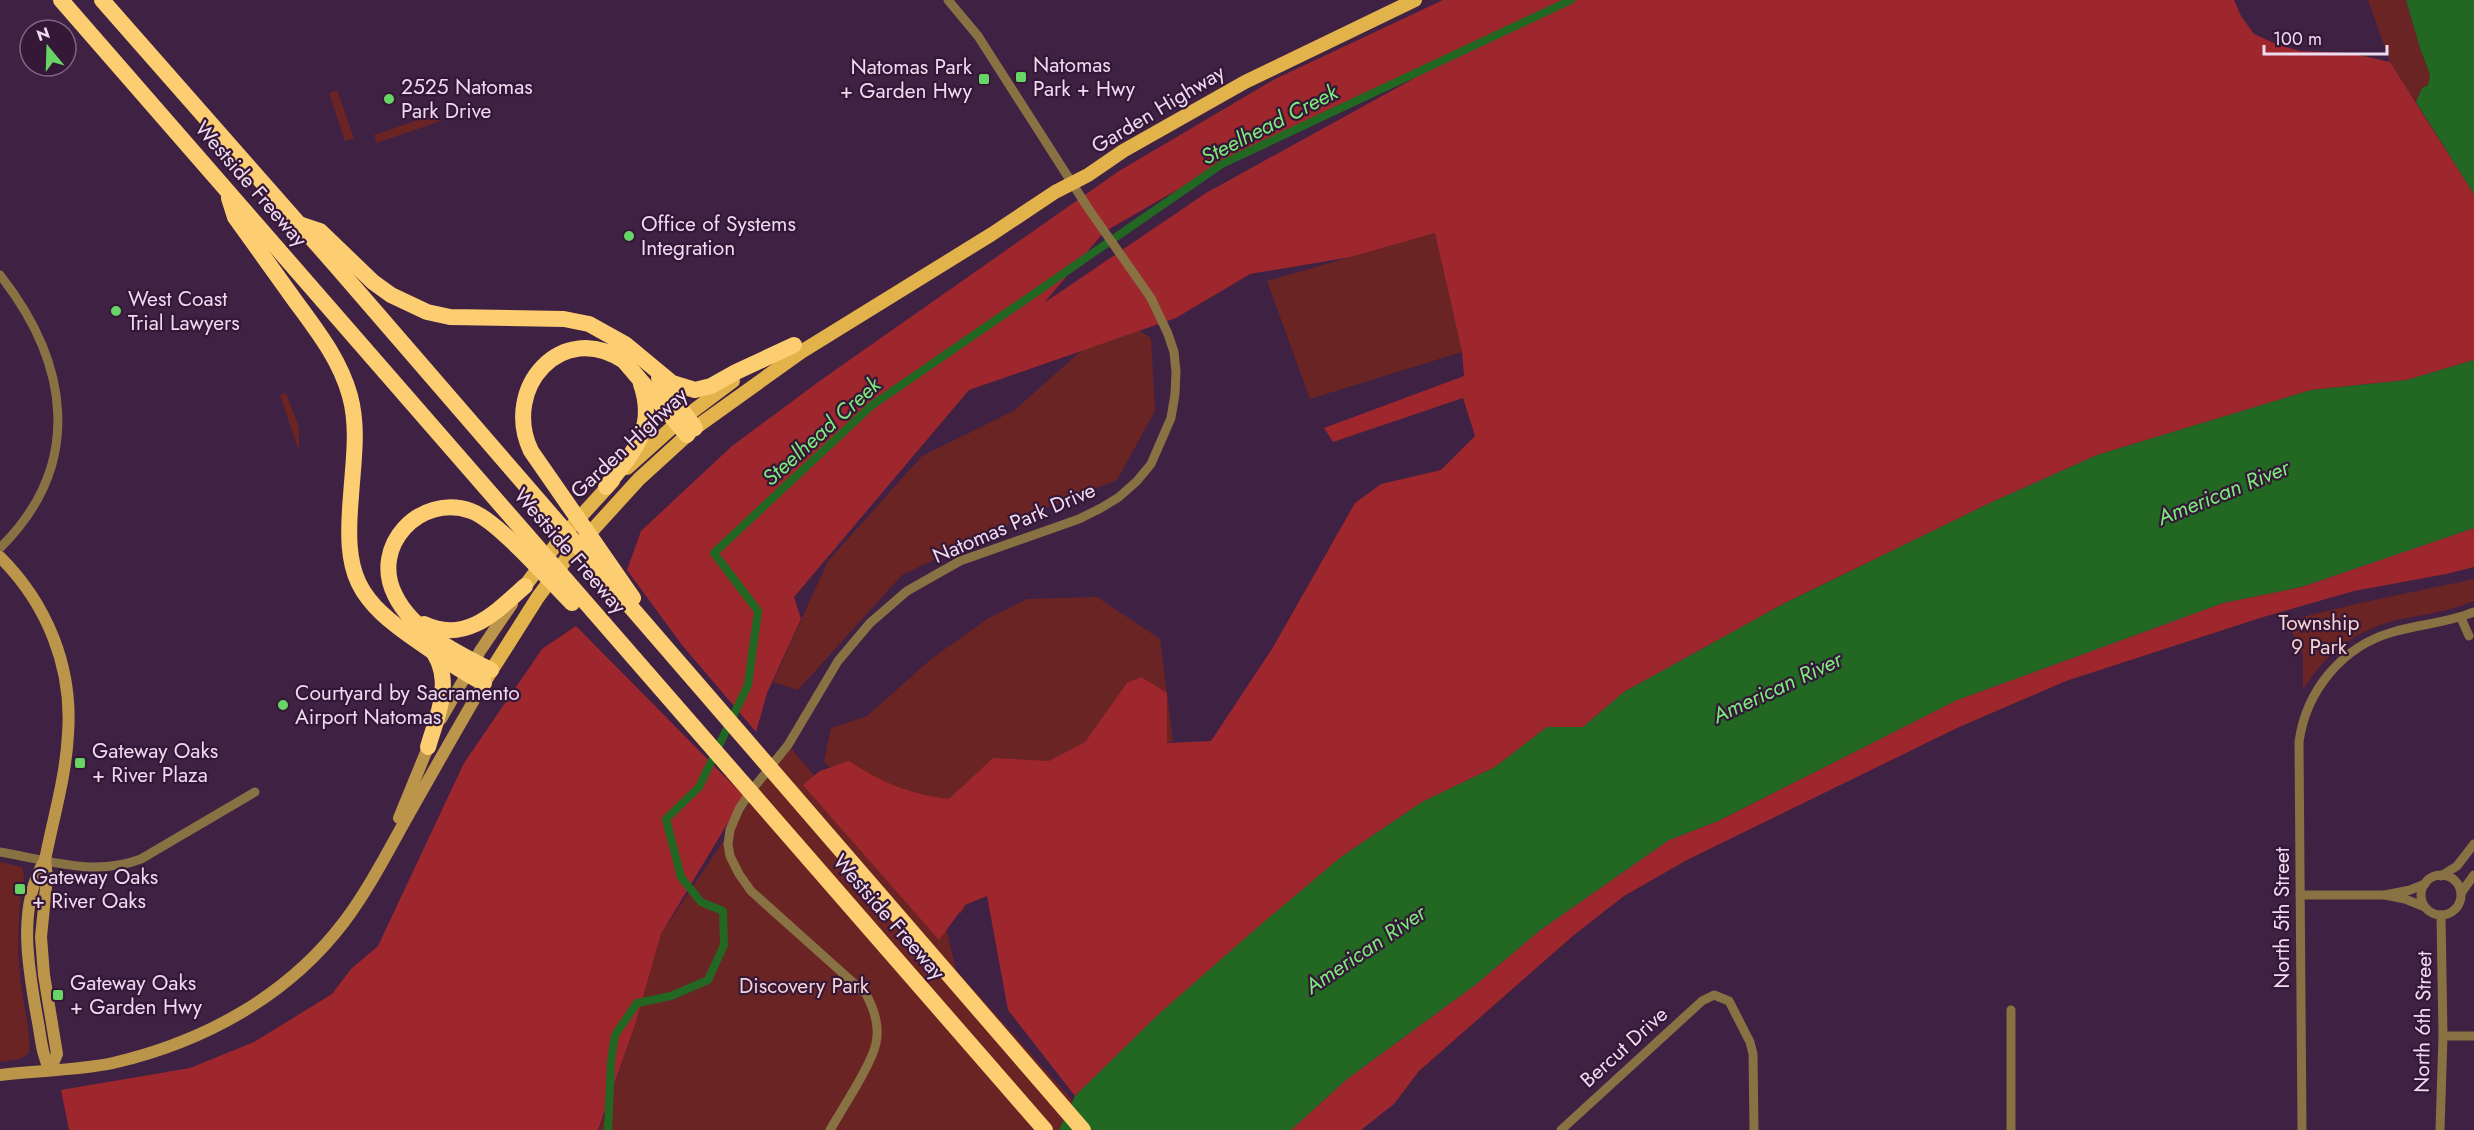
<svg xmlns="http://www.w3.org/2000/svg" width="2474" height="1130" font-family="Jost,sans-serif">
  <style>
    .green { fill: #6a2424 }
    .forest { fill: #9d272c; fill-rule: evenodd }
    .water { fill: #226823 }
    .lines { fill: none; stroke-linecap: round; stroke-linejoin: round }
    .canal { stroke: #226823; stroke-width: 8 }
    .street { stroke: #887143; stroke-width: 9 }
    .secondary { stroke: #bb9549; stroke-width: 12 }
    .primary { stroke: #e2b24b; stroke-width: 14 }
    .highway { stroke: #fcce71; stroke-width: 16 }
    .poi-dot { fill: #67d466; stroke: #351738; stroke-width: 2 }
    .labels { text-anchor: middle; stroke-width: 4.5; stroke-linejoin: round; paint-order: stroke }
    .poi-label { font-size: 21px; fill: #eedbf0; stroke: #351738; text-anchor: start }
    .street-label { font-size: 21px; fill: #eedbf0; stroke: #351738 }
    .park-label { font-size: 21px; fill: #f4d3d1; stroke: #351738 }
    .water-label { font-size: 22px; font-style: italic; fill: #7beb79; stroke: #351738 }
  </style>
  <rect width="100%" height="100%" fill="#3f2143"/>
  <g class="green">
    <path d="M 2368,0 L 2406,0 L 2420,48 L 2430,75 L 2428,85 L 2422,88 L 2416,102 L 2390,62 Z"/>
    <path d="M 337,90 L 354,138 L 345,141 L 329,93 Z"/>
    <path d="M 438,113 L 441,121 L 377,143 L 374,135 Z"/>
    <path d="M 1435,233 L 1462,352 L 1310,399 L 1267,281 Z"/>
    <path d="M 1118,318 L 1151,338 L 1155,411 L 1117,480 L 1031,514 L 902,575 L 798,690 L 773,682 L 828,561 L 922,456 L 1015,410 Z"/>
    <path d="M 286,393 L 299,427 L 299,452 L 280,395 Z"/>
    <path d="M 2474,579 L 2474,601 C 2449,612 2424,614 2397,620 C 2356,630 2325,653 2303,690 L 2303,655 L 2286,621 L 2360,603 Z"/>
    <path d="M 1097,597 L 1160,639 L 1173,741 L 1093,769 L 1011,813 L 961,914 L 824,761 L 831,728 L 867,716 L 931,659 L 989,618 L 1027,599 Z"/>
    <path d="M 788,745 L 946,927 L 956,970 L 1082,1111 L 1066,1130 L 599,1130 L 636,1022 L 661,934 Z"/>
    <path d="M 0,862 L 22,867 L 24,875 C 18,912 16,947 21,983 C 23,1006 31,1030 29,1053 L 20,1059 L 0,1062 Z"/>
  </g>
  <g class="forest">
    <path d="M 1443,0 L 2234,0 L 2241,16 L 2254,34 L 2276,44 L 2300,51 L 2350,53 L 2390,62 L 2474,194 L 2474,360 L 2407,380 L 2311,390 L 2097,455 L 1990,503 L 1785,603 L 1624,692 L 1583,727 L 1547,727 L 1495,767 L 1422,802 L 1341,857 L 1161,1012 L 1075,1096 L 1008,1010 L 987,896 L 965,905 L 939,940 L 803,785 L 820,771 L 849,761 C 880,782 912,795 949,799 L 993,758 L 1049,761 L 1085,742 L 1127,683 L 1141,677 L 1167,693 L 1167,743 L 1211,741 L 1272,649 L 1355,503 L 1381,484 L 1441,470 L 1475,436 L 1463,398 L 1333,442 L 1324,428 L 1464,376 L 1462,352 L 1435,233 L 1351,257 L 1250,274 L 1176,318 L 969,390 L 794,597 L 801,619 L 767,693 L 756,732 L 682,645 L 627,570 L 641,531 L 732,446 L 821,380 L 1119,171 L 1275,79 ZM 1507,27 L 1206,193 L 1044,303 L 1104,232 L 1222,164 Z"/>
    <path d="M 2474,528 L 2474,567 L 2446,574 L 2354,591 L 2260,618 L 2066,681 L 1957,728 L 1687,860 L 1624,896 L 1574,935 L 1419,1071 L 1394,1104 L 1361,1130 L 1291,1130 L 1347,1079 L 1475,985 L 1539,931 L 1669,840 L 1718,821 L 1957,700 L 2223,603 L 2301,587 Z"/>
    <path d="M 576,626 L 744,796 L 661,934 L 636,1022 L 598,1130 L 69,1130 L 61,1090 L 190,1068 L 254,1042 L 332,994 L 351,969 L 378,946 L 464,763 L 542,649 Z"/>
  </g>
  <g class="water">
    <path d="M 2406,0 L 2474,0 L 2474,194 L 2416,102 L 2422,88 L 2428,85 L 2430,75 L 2420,48 Z"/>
    <path d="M 2474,360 L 2474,528 L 2301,587 L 2223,603 L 1957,700 L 1718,821 L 1669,840 L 1539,931 L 1475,985 L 1347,1079 L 1291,1130 L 1059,1130 L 1075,1096 L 1122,1050 L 1161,1012 L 1259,926 L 1341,857 L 1422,802 L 1495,767 L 1547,727 L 1583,727 L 1624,692 L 1785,603 L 1990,503 L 2097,455 L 2311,390 L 2407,380 Z"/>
  </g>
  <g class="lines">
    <path class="canal" d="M 608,1130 L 611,1061 L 615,1035 L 637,1003 L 671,996 L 708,980 L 724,945 L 723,911 L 701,902 L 681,877 L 666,819 L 699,787 L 748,685 L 758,611 L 714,553 L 871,406 L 1222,164 L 1571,0"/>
    <g class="street">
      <path d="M 0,275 C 69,363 85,464 0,548"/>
      <path d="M 2461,618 L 2469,636"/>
      <path d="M 0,852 C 47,860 94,877 141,859 L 255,792"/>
      <circle cx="2441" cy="895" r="20"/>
      <path d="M 2441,876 L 2457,866 L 2474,844"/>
      <path d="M 2425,884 L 2410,890 L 2385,895 L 2405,899 L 2425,907"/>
      <path d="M 2461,893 L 2474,875"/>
      <path d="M 2300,895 L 2385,895"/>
      <path d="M 2443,1036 L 2474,1036"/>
      <path d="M 830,1130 C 842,1109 872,1064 876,1043 C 880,1026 874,1009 866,994 L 751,891 L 739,874 L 730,856 L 728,844 L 730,830 L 739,809 L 751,791 L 788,745 L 838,661 L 870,623 L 907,591 L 960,561 L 1079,519 L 1101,508 L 1119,497 L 1137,481 L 1151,464 L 1171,418 L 1175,394 L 1176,372 L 1174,352 L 1168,334 L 1151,298 L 1088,208 L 978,36 L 948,0"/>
      <path d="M 1561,1130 L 1702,1001 L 1714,995 L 1729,1001 L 1750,1042 L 1753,1054 L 1754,1130"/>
      <path d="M 2011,1130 L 2011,1010"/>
      <path d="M 2302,1130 L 2299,742 C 2306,690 2343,646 2393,632 C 2420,624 2448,623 2474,612"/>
      <path d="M 2440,1130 L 2443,1036 L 2441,915"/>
    </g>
    <g class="secondary">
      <path d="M 0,557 C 47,604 73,667 68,734 C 66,776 53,819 45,860 L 47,877 L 41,937 L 44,975 L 57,1054 L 50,1070"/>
      <path d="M 441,719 L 480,651 L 512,604"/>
      <path d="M 399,818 L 431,740"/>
      <path d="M 45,860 C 17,906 28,967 37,1017 C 41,1036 41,1053 50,1070"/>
      <path d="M 0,1075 C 38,1070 75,1071 113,1063 C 203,1042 287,997 344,922 C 368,890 386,855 405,821 C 431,775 457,729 484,683"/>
    </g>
    <g class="primary">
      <path d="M 627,468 L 677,423 L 733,381"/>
      <path d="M 525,586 L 561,538 L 613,481"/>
      <path d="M 486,679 L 538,597 L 567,558 L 639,479 L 695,428 L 801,352 L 992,234 L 1055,192 L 1088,175 L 1123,151 L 1245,82 L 1415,0"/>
    </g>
    <g class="highway">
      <path d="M 61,0 L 1045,1130"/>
      <path d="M 102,0 L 336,266 L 1083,1130"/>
      <path d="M 229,198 L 235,217 C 255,245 276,274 296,302 C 318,332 340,360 350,396 C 359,429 353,463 351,496 C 344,576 355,599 422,644 C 442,658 462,672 484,683"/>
      <path d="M 299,224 L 320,231 L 373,282 L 391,295 L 427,312 L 450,317 L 564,319 L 589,324 L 625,344 L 672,383 L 695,390 L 711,386 L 736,372 L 794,345"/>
      <path d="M 659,378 L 695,428"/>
      <path d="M 606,487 C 632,453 657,430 641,384"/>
      <path d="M 633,598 L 531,451 C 501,388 562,319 624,361 L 687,435"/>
      <path d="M 424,624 C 466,644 496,612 525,586"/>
      <path d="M 491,670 C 457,653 412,631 395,595 C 370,546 420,493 471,511 C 497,520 550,581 572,603"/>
      <path d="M 428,747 C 437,716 453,683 434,653"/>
    </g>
  </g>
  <g class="poi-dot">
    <rect x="1015" y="71" width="12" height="12" rx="3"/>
    <rect x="978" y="73" width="12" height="12" rx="3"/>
    <circle cx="389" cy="99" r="6"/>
    <circle cx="629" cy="236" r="6"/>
    <circle cx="116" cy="311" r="6"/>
    <circle cx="283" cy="705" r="6"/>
    <rect x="74" y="757" width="12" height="12" rx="3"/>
    <rect x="14" y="883" width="12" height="12" rx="3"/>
    <rect x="52" y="989" width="12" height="12" rx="3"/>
  </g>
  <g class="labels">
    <g class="poi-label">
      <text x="1033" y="72">Natomas<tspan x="1033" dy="24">Park + Hwy</tspan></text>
      <text x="972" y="74" text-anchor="end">Natomas Park<tspan x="972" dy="24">+ Garden Hwy</tspan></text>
      <text x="401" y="94">2525 Natomas<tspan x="401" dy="24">Park Drive</tspan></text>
      <text x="641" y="231">Office of Systems<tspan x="641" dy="24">Integration</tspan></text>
      <text x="128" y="306">West Coast<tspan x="128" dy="24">Trial Lawyers</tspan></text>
      <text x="295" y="700">Courtyard by Sacramento<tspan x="295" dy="24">Airport Natomas</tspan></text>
      <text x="92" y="758">Gateway Oaks<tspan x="92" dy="24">+ River Plaza</tspan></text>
      <text x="32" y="884">Gateway Oaks<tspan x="32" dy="24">+ River Oaks</tspan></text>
      <text x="70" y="990">Gateway Oaks<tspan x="70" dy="24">+ Garden Hwy</tspan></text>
    </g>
    <g class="street-label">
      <text transform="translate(1158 109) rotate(-31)" y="7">Garden Highway</text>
      <text transform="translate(251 184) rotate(49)" y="7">Westside Freeway</text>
      <text transform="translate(629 443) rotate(-43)" y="7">Garden Highway</text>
      <text transform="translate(1014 523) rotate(-23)" y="7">Natomas Park Drive</text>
      <text transform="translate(570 551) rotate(49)" y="7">Westside Freeway</text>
      <text transform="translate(889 917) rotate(49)" y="7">Westside Freeway</text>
      <text transform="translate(2282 918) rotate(-90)" y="7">North 5th Street</text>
      <text transform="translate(2423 1022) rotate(-89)" y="7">North 6th Street</text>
      <text transform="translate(1624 1047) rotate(-42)" y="7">Bercut Drive</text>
    </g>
    <g class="park-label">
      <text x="2319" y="630">Township<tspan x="2319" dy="24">9 Park</tspan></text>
      <text x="804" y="993">Discovery Park</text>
    </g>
    <g class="water-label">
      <text transform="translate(1269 124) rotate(-27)" y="8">Steelhead Creek</text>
      <text transform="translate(821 431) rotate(-42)" y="8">Steelhead Creek</text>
      <text transform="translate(2223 492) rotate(-22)" y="8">American River</text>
      <text transform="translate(1777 687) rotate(-25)" y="8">American River</text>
      <text transform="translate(1365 949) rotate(-34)" y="8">American River</text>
    </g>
  </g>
  <g transform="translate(48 48) rotate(341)"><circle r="28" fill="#351738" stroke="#7f6582" stroke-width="1.5"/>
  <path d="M0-4.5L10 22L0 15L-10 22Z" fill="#67d466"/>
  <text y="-9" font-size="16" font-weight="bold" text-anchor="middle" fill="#eedbf0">N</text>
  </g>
  <path d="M2264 45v9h123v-9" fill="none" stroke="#eedbf0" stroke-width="3"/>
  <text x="2273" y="45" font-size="18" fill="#eedbf0" stroke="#351738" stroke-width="4.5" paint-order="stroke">100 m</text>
</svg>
